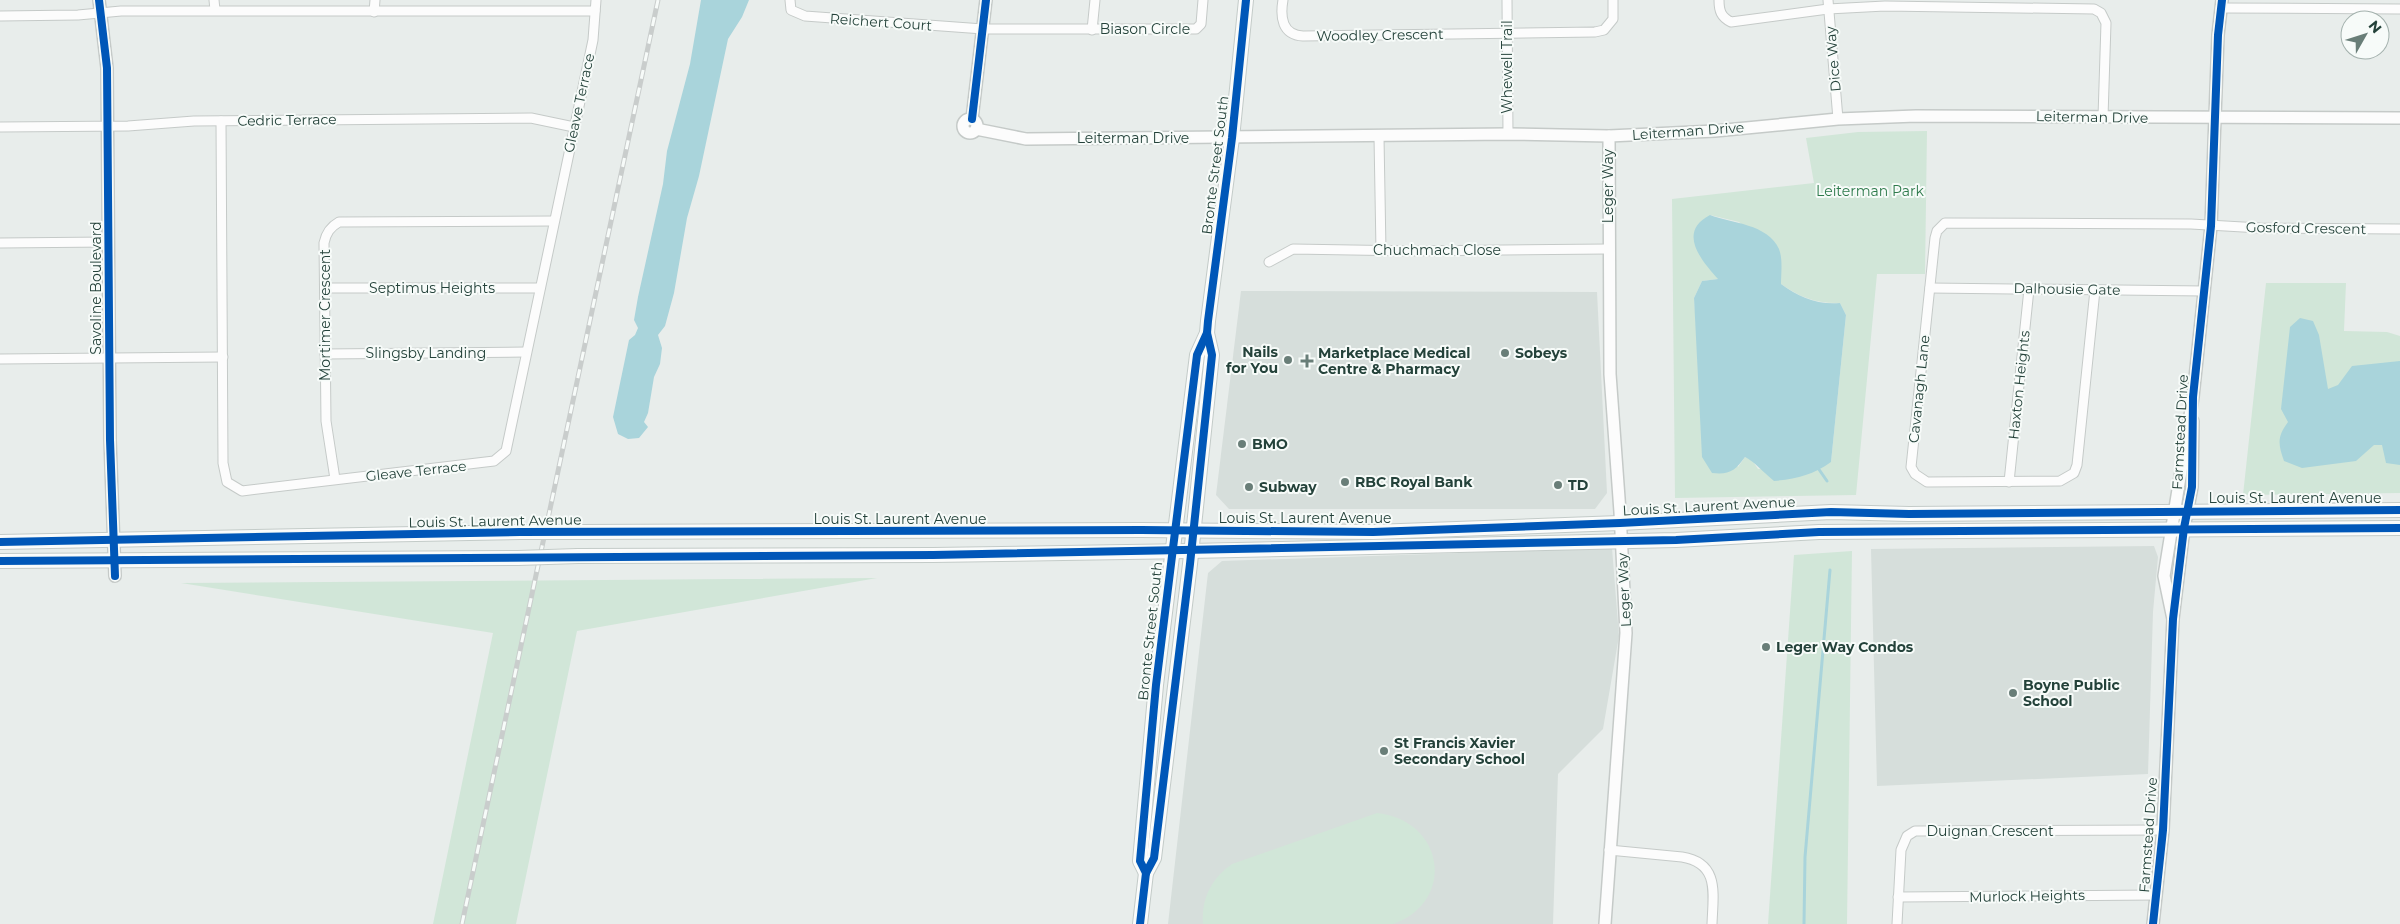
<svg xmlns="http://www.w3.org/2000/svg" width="2400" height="924" font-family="Montserrat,sans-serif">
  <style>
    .built { fill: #d6dedb }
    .green { fill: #d1e6d8; fill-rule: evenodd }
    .water { fill: #a9d4db }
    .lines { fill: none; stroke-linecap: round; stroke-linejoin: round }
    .stream { stroke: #a9d4db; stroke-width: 3 }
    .minor-casing { stroke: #c5cac8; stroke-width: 11 }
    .tertiary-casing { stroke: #c5cac8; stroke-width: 14 }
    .secondary-casing { stroke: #c3cbc8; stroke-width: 16 }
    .minor { stroke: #fcfcfc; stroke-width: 9 }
    .tertiary { stroke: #fcfcfc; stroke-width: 11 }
    .secondary { stroke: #fcfcfc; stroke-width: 14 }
    .rail-casing { stroke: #c9cdcc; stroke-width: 5 }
    .rail { stroke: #f7fbf9; stroke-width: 3; stroke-dasharray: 9; stroke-linecap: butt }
    .secondary-bridge-casing { stroke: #c3cbc8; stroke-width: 16; stroke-linecap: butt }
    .secondary-bridge { stroke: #fcfcfc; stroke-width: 14 }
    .cycleway-casing { stroke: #f7fbf9; stroke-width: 11 }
    .cycleway { stroke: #0057b8; stroke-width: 8 }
    .poi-dot { fill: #697e78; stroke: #f7fbf9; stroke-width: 2 }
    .labels { text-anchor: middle; stroke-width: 4; stroke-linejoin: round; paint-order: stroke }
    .street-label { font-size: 14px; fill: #24423a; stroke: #f7fbf9 }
    .park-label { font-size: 14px; fill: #2d7a4b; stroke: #f7fbf9 }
    .poi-label { font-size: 14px; font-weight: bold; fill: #24423a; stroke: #f7fbf9; text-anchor: start }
  </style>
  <rect width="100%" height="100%" fill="#e8edeb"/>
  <g class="built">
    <path d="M 1241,291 L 1597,292 L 1607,493 L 1595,509 L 1229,509 L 1216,495 Z"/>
    <path d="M 2154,546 L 2158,557 L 2153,612 L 2148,774 L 1877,786 L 1871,549 Z"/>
    <path d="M 1612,548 L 1619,636 L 1603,729 L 1558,774 L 1553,924 L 1168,924 L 1208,573 L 1222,561 Z"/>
  </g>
  <g class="green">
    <path d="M 1927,131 L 1925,274 L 1877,274 L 1856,495 L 1675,498 L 1672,199 L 1814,183 L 1806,138 L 1858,132 ZM 1710,215 L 1739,222 L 1781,265 L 1781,284 C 1799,297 1817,304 1840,303 L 1846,315 L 1831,462 L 1758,469 L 1752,460 L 1745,457 L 1738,467 L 1696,325 L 1694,298 L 1702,281 L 1718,279 Z"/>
    <path d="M 2266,283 L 2346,283 L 2344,331 L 2387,332 L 2400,336 L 2400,493 L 2243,495 Z"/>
    <path d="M 1852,551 L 1847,924 L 1768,924 L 1794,555 Z"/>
    <path d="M 877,578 L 577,631 L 516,924 L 433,924 L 493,633 L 181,583 Z"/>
    <path d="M 1377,813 C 1444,820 1457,901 1393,924 L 1203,924 C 1201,899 1211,879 1232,864 Z"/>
  </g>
  <g class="water">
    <path d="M 701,0 L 749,0 L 742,17 L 728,39 L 699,176 L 687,218 L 674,293 L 665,326 L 658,335 L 662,348 L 660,364 L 654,377 L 648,413 L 644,422 L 648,427 L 639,438 L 628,439 L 618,434 L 613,417 L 629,340 L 635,335 L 638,328 L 634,320 L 638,297 L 663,184 L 667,151 L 690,64 Z"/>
    <path d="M 1710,215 C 1731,223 1768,224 1779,249 C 1783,259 1781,273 1781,284 C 1799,297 1817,305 1840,303 L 1846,315 L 1831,462 C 1813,475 1796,479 1774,481 C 1765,474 1754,461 1745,457 C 1735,471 1729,475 1712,473 L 1702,457 L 1694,298 L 1702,281 L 1718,279 C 1701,260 1677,232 1710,215 Z"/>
    <path d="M 2300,318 L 2313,321 L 2319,335 L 2328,389 L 2338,385 L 2352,366 L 2400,361 L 2400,465 L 2386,463 L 2382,445 L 2374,445 L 2356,461 L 2302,468 L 2284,461 C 2278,444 2277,437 2288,422 L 2281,409 L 2290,327 Z"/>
  </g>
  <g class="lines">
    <g class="stream">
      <path d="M 1818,468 L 1827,481"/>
      <path d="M 1804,924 L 1805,857 L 1830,570"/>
    </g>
    <defs>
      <g id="minor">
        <path d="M 214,0 L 215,10"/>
        <path d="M 790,0 L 791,10 L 805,16 L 983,29 L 1196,29 L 1201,24 L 1203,0"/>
        <path d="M 1283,0 C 1280,17 1282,35 1303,36 L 1595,32 L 1604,30 L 1613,19 L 1613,0"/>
        <path d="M 1507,0 L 1508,134"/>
        <path d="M 1719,0 C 1719,11 1721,17 1731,22 L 1828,9 L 1885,6 L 2094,9 L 2101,13 L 2106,23 L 2103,117"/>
        <path d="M 1828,0 L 1838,119"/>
        <path d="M 2221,8 L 2400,9"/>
        <path d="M 374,12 L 375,0"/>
        <path d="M 0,16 L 78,15 L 121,11 L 595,11"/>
        <path d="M 1092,30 L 1095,0"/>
        <path d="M 221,121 L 223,463 L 227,482 L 242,491 L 494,461 L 506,451 L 593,40 L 596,0"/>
        <path d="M 0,127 L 128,126 L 194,121 L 531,118 L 574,127"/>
        <path d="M 1379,137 L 1381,251"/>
        <path d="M 0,243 L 108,242"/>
        <path d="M 1269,262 L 1293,249 L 1411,251 L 1608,249"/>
        <path d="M 325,288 L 540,288"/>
        <path d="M 1930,288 L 2204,291"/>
        <path d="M 2095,290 L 2077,465 L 2074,473 L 2060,481 L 1927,482 L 1915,474 L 1911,467 L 1935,238 L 1937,231 L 1945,223 L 2191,224 L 2260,228 L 2400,229"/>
        <path d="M 325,354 L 526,352"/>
        <path d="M 0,359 L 223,357"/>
        <path d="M 335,479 L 326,421 L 324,243 C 326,233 330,227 339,222 L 554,221"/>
        <path d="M 2009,482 L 2029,289"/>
        <path d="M 1609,850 L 1682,857 C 1720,863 1713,894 1712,924"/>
        <path d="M 1898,897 L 2156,895"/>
        <path d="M 1897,924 L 1901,850 L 1907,836 L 1915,831 L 2163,830"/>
      </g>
      <g id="tertiary">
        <path d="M 99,0 L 107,68 L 110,440 L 115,576"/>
        <path d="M 972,119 L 986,0"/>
        <circle cx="970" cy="126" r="7"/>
        <path d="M 976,129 L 1026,139 L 1508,134 L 1609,136 L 1715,131 L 1838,119 L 1916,116 L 2400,118"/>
        <path d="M 2173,619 L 2164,576 L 2193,397 L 2211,226 L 2218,35 L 2222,0"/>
        <path d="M 1605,924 L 1626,633 L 1620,512 L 1610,374 L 1609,136"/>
        <path d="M 2153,924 L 2163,830 L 2173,619 L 2184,528 L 2192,487 L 2193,421"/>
      </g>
      <g id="secondary">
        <path d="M 581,532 L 1141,530 L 1373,532 L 1620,523 L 1831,512 L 1909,514 L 2400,510"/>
        <path d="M 0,542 L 520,532"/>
        <path d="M 578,556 L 933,555 L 1190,551 L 1676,540 L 1819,532 L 2400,528"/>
        <path d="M 0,561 L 518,558"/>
        <path d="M 1146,873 L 1140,861 L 1156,685 L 1197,355 L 1207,333"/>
        <path d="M 1140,924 L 1146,873 L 1154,858 L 1190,564 L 1212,355 L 1207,333 L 1208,321 L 1232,138 L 1246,0"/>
      </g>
    </defs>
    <use href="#minor" class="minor-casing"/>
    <use href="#tertiary" class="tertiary-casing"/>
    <use href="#secondary" class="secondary-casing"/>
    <use href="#minor" class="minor"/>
    <use href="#tertiary" class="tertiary"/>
    <use href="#secondary" class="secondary"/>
    <defs>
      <path id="rail" d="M 462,924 L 658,0"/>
    </defs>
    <use href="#rail" class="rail-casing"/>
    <use href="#rail" class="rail"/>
    <defs>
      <g id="secondary-bridge">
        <path d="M 520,532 L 581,532"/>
        <path d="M 518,558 L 578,556"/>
      </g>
    </defs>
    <use href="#secondary-bridge" class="secondary-bridge-casing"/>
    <use href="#secondary-bridge" class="secondary-bridge"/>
    <defs>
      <g id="cycleway">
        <path d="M 99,0 L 107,68 L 110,440 L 115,576"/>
        <path d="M 972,119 L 986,0"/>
        <path d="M 0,542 L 520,532 L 1141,530 L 1373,532 L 1620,523 L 1831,512 L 1909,514 L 2400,510"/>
        <path d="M 0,561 L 933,555 L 1676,540 L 1819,532 L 2400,528"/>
        <path d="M 1146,873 L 1140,861 L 1156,685 L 1197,355 L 1207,333"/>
        <path d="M 1140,924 L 1146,873 L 1154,858 L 1190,564 L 1212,355 L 1207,333 L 1208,321 L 1232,138 L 1246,0"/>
        <path d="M 2153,924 L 2163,830 L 2173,619 L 2184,528 L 2192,487 L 2193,397 L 2211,226 L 2218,35 L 2222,0"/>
      </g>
    </defs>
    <use href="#cycleway" class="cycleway-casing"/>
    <use href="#cycleway" class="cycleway"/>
  </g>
  <g class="poi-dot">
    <circle cx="1505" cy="353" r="5"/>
    <circle cx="1288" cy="360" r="5"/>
    <path d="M1304.5 353.5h5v5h5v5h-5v5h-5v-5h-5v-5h5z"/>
    <circle cx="1242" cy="444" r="5"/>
    <circle cx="1345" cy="482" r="5"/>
    <circle cx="1558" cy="485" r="5"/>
    <circle cx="1249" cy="487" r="5"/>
    <circle cx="1766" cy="647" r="5"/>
    <circle cx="2013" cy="693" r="5"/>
    <circle cx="1384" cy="751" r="5"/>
  </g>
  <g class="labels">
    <g class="street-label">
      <text transform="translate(881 22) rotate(4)" y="5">Reichert Court</text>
      <text x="1145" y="34">Biason Circle</text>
      <text transform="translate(1380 35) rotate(-1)" y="5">Woodley Crescent</text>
      <text transform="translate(1833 59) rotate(-95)" y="5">Dice Way</text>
      <text transform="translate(1507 67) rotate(-90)" y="5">Whewell Trail</text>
      <text transform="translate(579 103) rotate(-78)" y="5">Gleave Terrace</text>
      <text transform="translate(2092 117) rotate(1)" y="5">Leiterman Drive</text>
      <text transform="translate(287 120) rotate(-1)" y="5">Cedric Terrace</text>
      <text transform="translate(1688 131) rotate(-4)" y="5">Leiterman Drive</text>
      <text x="1133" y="143">Leiterman Drive</text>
      <text transform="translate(1215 165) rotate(-83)" y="5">Bronte Street South</text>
      <text transform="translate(1608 186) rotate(-90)" y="5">Leger Way</text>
      <text transform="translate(2306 228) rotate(1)" y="5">Gosford Crescent</text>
      <text x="1437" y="255">Chuchmach Close</text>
      <text transform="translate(96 288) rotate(-90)" y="5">Savoline Boulevard</text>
      <text x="432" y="293">Septimus Heights</text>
      <text transform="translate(2067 289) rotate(1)" y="5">Dalhousie Gate</text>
      <text transform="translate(325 315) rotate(-90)" y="5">Mortimer Crescent</text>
      <text x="426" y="358">Slingsby Landing</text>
      <text transform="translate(2019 385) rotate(-84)" y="5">Haxton Heights</text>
      <text transform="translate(1919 389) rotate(-84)" y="5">Cavanagh Lane</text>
      <text transform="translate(2180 432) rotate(-87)" y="5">Farmstead Drive</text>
      <text transform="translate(416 471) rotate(-6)" y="5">Gleave Terrace</text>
      <text x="2295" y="503">Louis St. Laurent Avenue</text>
      <text transform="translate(1709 506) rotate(-3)" y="5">Louis St. Laurent Avenue</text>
      <text x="1305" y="523">Louis St. Laurent Avenue</text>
      <text x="900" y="524">Louis St. Laurent Avenue</text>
      <text transform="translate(495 521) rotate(-1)" y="5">Louis St. Laurent Avenue</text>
      <text transform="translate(1624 590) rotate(-93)" y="5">Leger Way</text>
      <text transform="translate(1150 631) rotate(-84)" y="5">Bronte Street South</text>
      <text x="1990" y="836">Duignan Crescent</text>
      <text transform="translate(2148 835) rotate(-86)" y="5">Farmstead Drive</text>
      <text transform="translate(2027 896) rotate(-1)" y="5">Murlock Heights</text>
    </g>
    <g class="park-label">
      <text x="1870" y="196">Leiterman Park</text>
    </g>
    <g class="poi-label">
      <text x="1278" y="357" text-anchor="end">Nails<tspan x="1278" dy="16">for You</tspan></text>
      <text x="1318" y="358">Marketplace Medical<tspan x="1318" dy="16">Centre &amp; Pharmacy</tspan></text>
      <text x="1515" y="358">Sobeys</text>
      <text x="1252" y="449">BMO</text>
      <text x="1355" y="487">RBC Royal Bank</text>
      <text x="1568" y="490">TD</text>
      <text x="1259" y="492">Subway</text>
      <text x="1776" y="652">Leger Way Condos</text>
      <text x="2023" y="690">Boyne Public<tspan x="2023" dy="16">School</tspan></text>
      <text x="1394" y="748">St Francis Xavier<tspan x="1394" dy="16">Secondary School</tspan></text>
    </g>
  </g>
  <g transform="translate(2365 35) rotate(51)"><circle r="24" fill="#f7fbf9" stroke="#a3b1ad"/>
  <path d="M0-4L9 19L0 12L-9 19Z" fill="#697e78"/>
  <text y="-8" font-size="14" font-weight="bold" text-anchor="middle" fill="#24423a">N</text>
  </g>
</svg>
